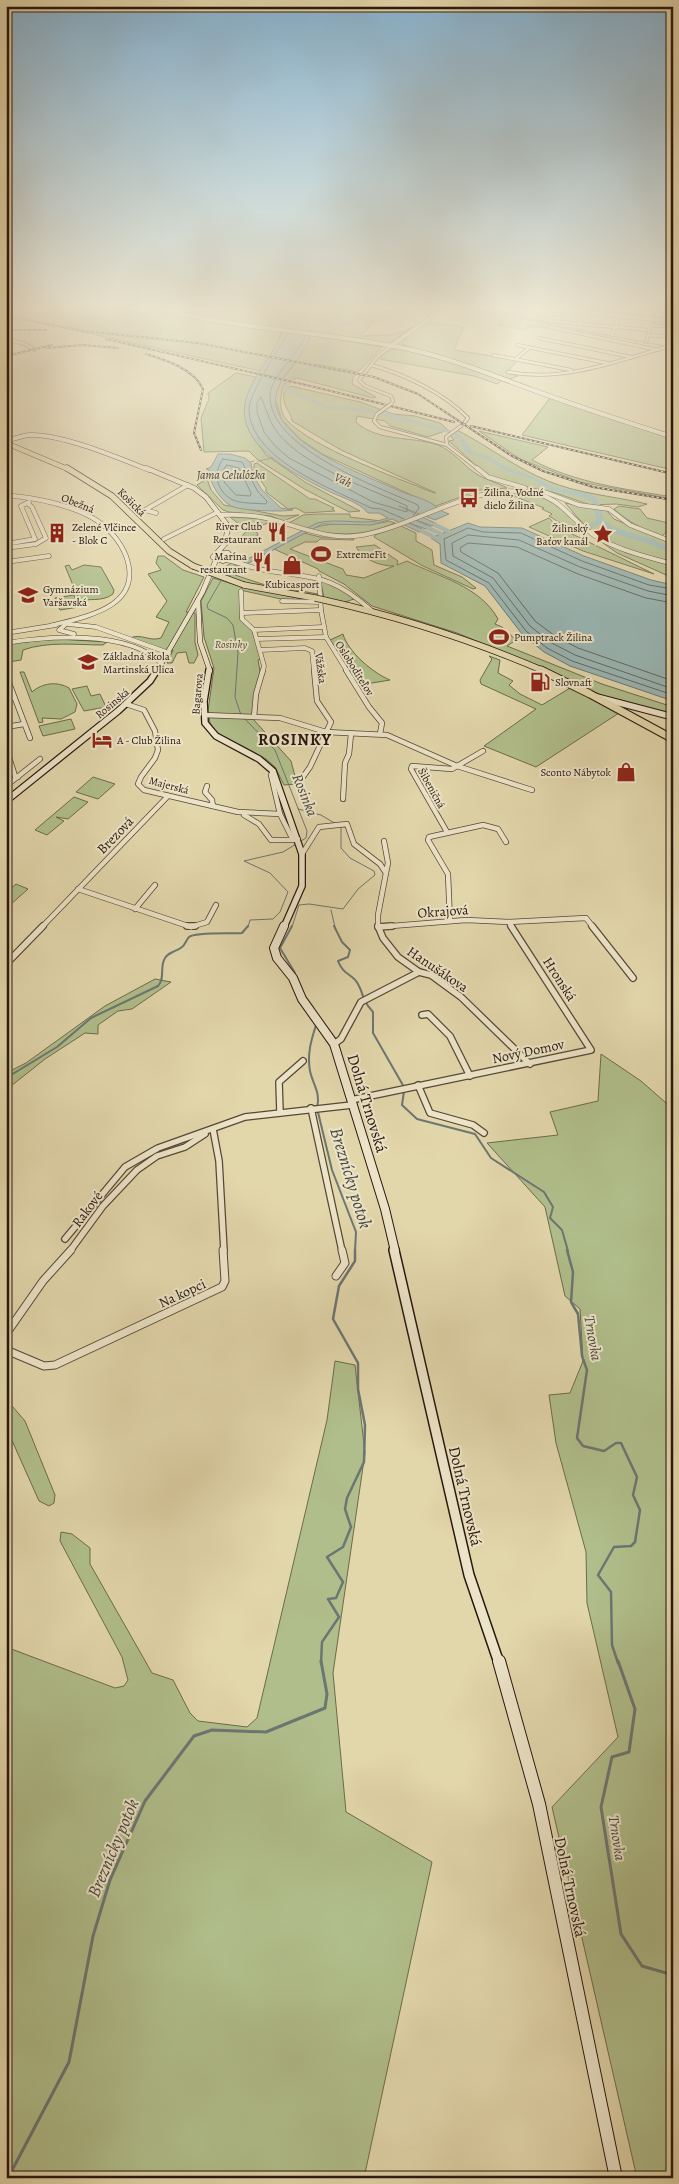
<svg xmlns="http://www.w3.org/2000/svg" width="679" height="2184" font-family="Alegreya,serif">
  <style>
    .green { fill: #b0be8b; stroke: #6c6a4c }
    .water { fill: #99b6b4; stroke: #6c7672 }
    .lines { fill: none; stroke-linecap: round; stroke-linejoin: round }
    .shore { stroke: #616661; stroke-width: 1 }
    .stream-far3 { stroke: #6c7672; stroke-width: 1 }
    .stream-far2 { stroke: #6c7672; stroke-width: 2 }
    .stream-far1 { stroke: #6c7672; stroke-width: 2.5 }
    .stream { stroke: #6c7672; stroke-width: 3 }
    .canal { stroke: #99b6b4; stroke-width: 4.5 }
    .river { fill: #99b6b4; fill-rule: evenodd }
    .street-far4-casing { stroke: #574735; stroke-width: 4 }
    .street-far3-casing { stroke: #574735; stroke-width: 5 }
    .street-far2-casing { stroke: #574735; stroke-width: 6 }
    .street-far1-casing { stroke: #574735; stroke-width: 8 }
    .street-casing { stroke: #574735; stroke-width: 9 }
    .secondary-far5-casing { stroke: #29170e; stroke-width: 5 }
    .secondary-far4-casing { stroke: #29170e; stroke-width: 5.5 }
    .secondary-far3-casing { stroke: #29170e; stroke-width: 8 }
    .secondary-far2-casing { stroke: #29170e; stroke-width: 10 }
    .secondary-far1-casing { stroke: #29170e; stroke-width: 12 }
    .secondary-casing { stroke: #29170e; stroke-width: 14 }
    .primary-far2-casing { stroke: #29170e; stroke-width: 5.5 }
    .primary-far1-casing { stroke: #29170e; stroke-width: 7 }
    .primary-casing { stroke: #29170e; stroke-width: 9 }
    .street-far4 { stroke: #ece4c8; stroke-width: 2.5 }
    .street-far3 { stroke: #ece4c8; stroke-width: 4 }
    .street-far2 { stroke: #ece4c8; stroke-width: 4.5 }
    .street-far1 { stroke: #ece4c8; stroke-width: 5.5 }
    .street { stroke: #ece4c8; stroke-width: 7 }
    .secondary-far5 { stroke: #ece4c8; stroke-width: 4 }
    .secondary-far4 { stroke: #ece4c8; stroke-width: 4.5 }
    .secondary-far3 { stroke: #ece4c8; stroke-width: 5.5 }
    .secondary-far2 { stroke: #ece4c8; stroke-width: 8 }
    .secondary-far1 { stroke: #ece4c8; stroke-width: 9 }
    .secondary { stroke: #ece4c8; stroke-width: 12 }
    .primary-far2 { stroke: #e2d6ab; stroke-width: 4.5 }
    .primary-far1 { stroke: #e2d6ab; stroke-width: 5.5 }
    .primary { stroke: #e2d6ab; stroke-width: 7 }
    .rail-casing { stroke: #29170e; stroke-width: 2 }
    .rail { stroke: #ece4c8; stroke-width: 1; stroke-dasharray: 2.5; stroke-linecap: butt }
    .street-bridge-casing { stroke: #574735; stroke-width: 4; stroke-linecap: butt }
    .primary-bridge-casing { stroke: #29170e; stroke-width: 7; stroke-linecap: butt }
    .street-bridge { stroke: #ece4c8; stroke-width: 2.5 }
    .primary-bridge { stroke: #e2d6ab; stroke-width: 5.5 }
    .labels { text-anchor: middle; stroke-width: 4; stroke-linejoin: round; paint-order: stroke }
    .far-poi-label { font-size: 11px; fill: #29170e; stroke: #ece4c8; text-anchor: start }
    .far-street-label { font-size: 11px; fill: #29170e; stroke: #ece4c8 }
    .far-park-label { font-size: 11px; font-style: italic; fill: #524934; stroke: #ece4c8 }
    .far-water-label { font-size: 12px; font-style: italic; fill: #4b4740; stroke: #ece4c8 }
    .street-label { font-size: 14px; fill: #29170e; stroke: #ece4c8 }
    .water-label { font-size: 15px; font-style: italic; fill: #4b4740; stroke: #ece4c8 }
    .far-district-label { font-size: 16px; font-weight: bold; letter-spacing: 1px; fill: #29170e; stroke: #ece4c8 }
    .near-street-label { font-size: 16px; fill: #29170e; stroke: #ece4c8 }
    .near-water-label { font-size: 18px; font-style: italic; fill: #4b4740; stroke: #ece4c8 }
  </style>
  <rect width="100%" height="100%" fill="#e2d6ab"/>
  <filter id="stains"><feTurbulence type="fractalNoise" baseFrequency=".004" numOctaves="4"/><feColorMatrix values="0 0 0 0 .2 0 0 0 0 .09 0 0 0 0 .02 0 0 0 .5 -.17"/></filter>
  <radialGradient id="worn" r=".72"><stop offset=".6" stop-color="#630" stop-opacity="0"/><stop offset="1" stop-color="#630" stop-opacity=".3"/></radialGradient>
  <g class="green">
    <path d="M 6,310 L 272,310 L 284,326 L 276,347 L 260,371 L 6,315 Z"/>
    <path d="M 299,310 L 319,310 L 325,320 L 341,326 L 355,322 L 362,310 L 387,310 L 379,317 L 389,320 L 375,320 L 365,332 L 359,335 L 361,336 L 392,335 L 413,327 L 389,343 L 310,332 L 307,319 Z"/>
    <path d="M 467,310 L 490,310 L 554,323 L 547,328 L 532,326 L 523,330 L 499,325 L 503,316 Z"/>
    <path d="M 427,322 L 464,327 L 454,350 L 518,360 L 506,373 L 518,376 L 510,379 L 401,344 L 409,335 Z"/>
    <path d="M 310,335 L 382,347 L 358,372 L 309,363 L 311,365 L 357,374 L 353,377 L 352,384 L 376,397 L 373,398 L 297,378 L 285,383 C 280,393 278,410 286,419 C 311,448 396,477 434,493 L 436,493 L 341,450 L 292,421 C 291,410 282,409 284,392 L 291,386 L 360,402 L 393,414 L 415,416 L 440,423 L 448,430 L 428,437 L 390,426 L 385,421 L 357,416 L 356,422 C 377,442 412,436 438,445 C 453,451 462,464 475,473 C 485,480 497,482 507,488 L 480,490 L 433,507 L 433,505 L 322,454 L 300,439 L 282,420 L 274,397 L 278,384 L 291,369 L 309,340 Z"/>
    <path d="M 397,348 L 456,364 L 503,380 L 497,384 L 474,376 L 380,359 L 384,353 Z"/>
    <path d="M 236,373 L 256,377 L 249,391 L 251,434 L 266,455 L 305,482 L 360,511 L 349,512 L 306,490 L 258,460 L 249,451 L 204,452 L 201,418 L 209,399 L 208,393 Z"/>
    <path d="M 550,398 L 673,438 L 673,470 L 522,435 Z"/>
    <path d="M 457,430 C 488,446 516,468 548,481 C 579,494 614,496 647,504 L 638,507 L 616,504 L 590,505 L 556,493 L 514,484 L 490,476 L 481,470 L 449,441 L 454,440 L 450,435 Z"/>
    <path d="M 479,431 L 548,447 L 532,460 C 576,483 624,489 673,497 L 673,499 L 580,482 L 520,459 Z"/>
    <path d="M 257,463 L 310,499 L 315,499 L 334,508 L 332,509 L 335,511 L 305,513 L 296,508 L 288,509 L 266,492 L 266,488 L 254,471 L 254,464 Z"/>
    <path d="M 207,479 L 211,490 L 224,505 L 283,516 L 299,515 L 283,521 L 271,516 L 229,512 L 223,510 L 197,485 Z"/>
    <path d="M 501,491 C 537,493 554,497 578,525 L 565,526 L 549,516 L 552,514 L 542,509 L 544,508 Z"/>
    <path d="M 565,503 L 606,510 L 614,519 L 673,544 L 673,563 C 644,554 613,548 589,529 C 580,522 573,511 565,503 Z"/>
    <path d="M 619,506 L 640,509 L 647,518 L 673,524 L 673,526 L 662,536 C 643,529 629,523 614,509 Z"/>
    <path d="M 319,514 L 350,514 L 350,517 L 381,521 L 367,523 L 325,522 L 305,529 L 289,523 L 303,515 Z"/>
    <path d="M 230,517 L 263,519 L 278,525 L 268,523 L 255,528 L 258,535 L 246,542 L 239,540 L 247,530 Z"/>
    <path d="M 549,518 L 558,527 L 654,574 L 583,551 L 529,527 Z"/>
    <path d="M 389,521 L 395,523 C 363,536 342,536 309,530 C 335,518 362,529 389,521 Z"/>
    <path d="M 401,526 L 416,533 L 416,541 L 432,550 L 434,565 L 462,577 L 476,588 L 473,589 L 421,565 L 374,537 L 375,535 Z"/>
    <path d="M 304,533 L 320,537 L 353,538 L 354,540 L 320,539 L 317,542 L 305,542 L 290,549 L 343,569 L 346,575 L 364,578 L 394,566 C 379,566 364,560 356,547 L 375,545 L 398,561 L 397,565 L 407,561 C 439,577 480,586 498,619 L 495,624 L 502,627 L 516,640 L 507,646 L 602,684 L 673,707 L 673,715 L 621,700 L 619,713 L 536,767 L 484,746 L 536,709 L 481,684 L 480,680 L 492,659 L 489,656 L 500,660 L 498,673 L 513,681 L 509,685 L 520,694 L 542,705 L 575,685 L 513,656 L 457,633 L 372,606 L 344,584 L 319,571 L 318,569 L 274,549 Z"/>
    <path d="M 603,543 L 627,553 L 673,566 L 673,578 L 617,553 Z"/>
    <path d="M 158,556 L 164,556 L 183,570 L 204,577 L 186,612 L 195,613 L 195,642 L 198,655 L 194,663 L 189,663 L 186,652 L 177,653 L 172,663 L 167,663 L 173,650 L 156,649 L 130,638 C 141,633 150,642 161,638 L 169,622 L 156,617 L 167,601 L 148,574 L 161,570 L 156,563 Z"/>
    <path d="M 231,563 L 244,567 L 235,575 L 262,584 L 318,594 L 317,596 L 250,584 L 216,573 Z"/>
    <path d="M 69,565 L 72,570 L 84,565 L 101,567 L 114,590 L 113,594 C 102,603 86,597 80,602 L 65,566 Z"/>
    <path d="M 213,578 L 239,586 L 308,600 L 281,599 L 240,590 L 241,617 L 253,631 L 261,659 L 258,660 L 261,677 L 253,719 L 291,761 L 297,784 L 284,785 L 275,767 L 266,759 L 226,738 L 216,732 L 210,723 L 208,711 L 214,668 L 204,637 L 201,601 Z"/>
    <path d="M 320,578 L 334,587 L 340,587 L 354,599 L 345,602 L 324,598 Z"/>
    <path d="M 74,595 L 79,607 L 60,610 L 55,598 Z"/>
    <path d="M 343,634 C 348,652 373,673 390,680 L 360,685 L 330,640 Z"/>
    <path d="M 56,639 L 107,642 L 103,645 C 77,645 48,641 23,650 L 21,660 L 8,662 L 6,644 Z"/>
    <path d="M 20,672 L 24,672 L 32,692 C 42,683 57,681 69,688 L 77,704 L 75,712 L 61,719 L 42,718 L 43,722 L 39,723 Z"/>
    <path d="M 87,686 L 91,696 L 100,694 L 106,707 L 84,711 L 72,689 Z"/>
    <path d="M 71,719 L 75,729 L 43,736 L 39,726 Z"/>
    <path d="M 93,777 L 115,784 L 98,799 L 76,792 Z"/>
    <path d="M 74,797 L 88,802 L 68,819 L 56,817 L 64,821 L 47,835 L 35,830 Z"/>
    <path d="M 16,884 L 28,889 L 10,905 L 6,903 L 6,893 Z"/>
    <path d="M 155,979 L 171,982 L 132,1009 L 118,1011 L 98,1025 L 98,1034 L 85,1033 L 45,1059 L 6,1090 L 6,1073 L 26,1063 L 105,1006 Z"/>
    <path d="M 601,1054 L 641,1081 L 673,1109 L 673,2178 L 637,2178 L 552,1807 L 618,1737 L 587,1603 L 586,1552 L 556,1443 L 549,1395 L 570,1393 L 583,1361 L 580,1309 L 565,1296 L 545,1207 L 487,1143 L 558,1135 L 550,1112 L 598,1101 Z"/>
    <path d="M 335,1361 L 355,1365 L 365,1453 L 333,1673 L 346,1812 L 432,1862 L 364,2178 L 6,2178 L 6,1647 L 115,1688 L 124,1686 L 128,1680 L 122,1657 L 60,1541 L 61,1532 L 72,1534 L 90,1548 L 90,1564 L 152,1673 L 173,1680 L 190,1713 L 198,1721 L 247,1727 L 257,1718 L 327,1420 Z"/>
    <path d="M 6,1399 L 25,1421 L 55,1495 L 54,1503 L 49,1506 L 39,1501 L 6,1427 Z"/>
  </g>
  <g class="water">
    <path d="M 272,310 L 299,310 C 339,352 252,374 282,420 C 306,455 365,475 402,492 C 410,495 428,500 434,505 C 438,509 443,512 449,514 L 435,520 L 399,506 L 437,524 L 432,526 L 416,520 L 431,527 L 426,529 L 409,523 L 424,530 L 419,532 L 392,519 L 371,525 L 322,524 L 241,567 L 228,577 L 224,576 L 236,565 L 317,523 C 341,517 364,527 388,518 L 379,513 L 368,513 C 360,502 337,496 324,489 C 289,471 227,440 249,391 C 258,370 273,354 282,334 L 284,326 Z"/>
    <path d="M 319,310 L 362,310 L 355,322 L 333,328 L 328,325 Z"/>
    <path d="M 218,454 L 230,454 L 245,458 L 251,463 L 253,475 L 262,490 L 281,508 L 293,510 C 282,512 241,511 231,506 C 220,500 209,482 209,470 L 206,469 L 211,467 Z"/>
    <path d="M 468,523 L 480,527 L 522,528 L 584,556 L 651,580 L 673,585 L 673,701 L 570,666 L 544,652 L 522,634 L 485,586 L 441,563 L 440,544 L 431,538 Z"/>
  </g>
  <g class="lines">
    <g class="shore">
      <path d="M 287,334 C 279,349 249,394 249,409 C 250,460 333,489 371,508 L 381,509 L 404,519"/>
      <path d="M 305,336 C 298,355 271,376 270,395 C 268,448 378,487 418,505 L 419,508 L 413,516"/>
      <path d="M 261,397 C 265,406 268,417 273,426 C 297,465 367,487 407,506 L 407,512 L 373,502 L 289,458 L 275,446 L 264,432 L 257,412 L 257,403 Z"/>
      <path d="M 223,459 L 242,462 L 258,492 L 267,501 L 266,504 C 257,503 239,504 231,499 C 216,490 213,472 223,459 Z"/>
      <path d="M 227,465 L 239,468 L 251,493 L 250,496 L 236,495 L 225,483 L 221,474 Z"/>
      <path d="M 673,589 L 649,585 L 582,561 L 521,533 L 483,532 L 468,528 L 444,539 L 446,560 L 489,583 L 526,631 L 547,648 L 572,661 L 673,695"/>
      <path d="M 673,596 L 648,591 L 580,567 L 519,540 L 468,535 L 452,543 L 453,556 L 493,578 L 530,626 L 550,642 L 575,655 L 673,689"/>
      <path d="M 673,603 L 646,598 L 578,574 L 517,547 L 468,543 L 460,548 L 461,552 L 498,573 L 535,621 L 555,636 L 578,648 L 673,681"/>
    </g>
    <g class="stream-far3">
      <path d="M 476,310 L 552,324"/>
      <path d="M 555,325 L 665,346"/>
      <path d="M 258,461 L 273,458"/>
      <path d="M 250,462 L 254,461"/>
      <path d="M 222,579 L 207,605 L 208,609 L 227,618 L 233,625 L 238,653 L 235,697 L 241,715 L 275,750 L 307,831 L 306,838 L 283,852 L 244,861 L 270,873 L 288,892 L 280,912 L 273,919 L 250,920 L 248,927"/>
      <path d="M 331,910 L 335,927"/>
      <path d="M 292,927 L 299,905 L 309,904 L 343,909 L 358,889 L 375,875 L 374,871 L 350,858 L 341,848 L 341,827 L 321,815 L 298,809"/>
    </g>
    <g class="stream-far2">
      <path d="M 292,926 L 280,948 L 295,973 L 295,977"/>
      <path d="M 334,926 L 342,942 L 350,950 L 348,957 L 338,961 C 343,975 353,974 358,984 C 365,997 361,999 373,1012 L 373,1033 L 404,1087"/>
      <path d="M 298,998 L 313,1021"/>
      <path d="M 316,1025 C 311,1041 307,1054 310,1071 C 313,1085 321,1093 317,1108 L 332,1170 L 356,1232 L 355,1251"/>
      <path d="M 6,1078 L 57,1047 L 91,1018 L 158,986 C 165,979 160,969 164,960 C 167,952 176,952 182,947 C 185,945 186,940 189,937 C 195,932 231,934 242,933 L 248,926"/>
      <path d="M 404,1091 L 402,1105 L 417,1119 L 475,1134 L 491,1158 L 544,1192 L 553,1207 L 550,1218 L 562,1230 L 568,1251"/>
    </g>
    <g class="stream-far1">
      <path d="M 567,1250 L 573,1272 L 571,1302 L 578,1314 L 582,1356 L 587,1370 L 577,1438 L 583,1446 L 604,1451 L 616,1443 L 621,1443 L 637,1477 L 633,1495 L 640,1510 L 635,1542 L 631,1546 L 614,1547 L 598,1575 L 611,1592 L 612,1645 L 618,1663"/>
      <path d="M 321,1663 L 322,1642 L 339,1617 L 328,1599 L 336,1598 L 343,1582 L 327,1557 L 343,1547 L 351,1527 L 345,1509 L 347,1498 L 364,1462 L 365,1425 L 358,1389 L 358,1363 L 333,1319 L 339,1286 L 355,1261 L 355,1250"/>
    </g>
    <g class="stream">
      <path d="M 618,1661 L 635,1709 L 629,1752 L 612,1757 L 601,1807 L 621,1934 L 642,1966 L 673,1975"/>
      <path d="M 8,2178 L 69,2062 L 93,1936 L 110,1880 L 145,1801 L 194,1736 L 212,1730 L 266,1732 L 325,1708 L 327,1694 L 321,1661"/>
    </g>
    <g class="canal">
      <path d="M 435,525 L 448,531"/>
      <path d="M 592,525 L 601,521"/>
      <path d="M 428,528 L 441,534"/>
      <path d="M 422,531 L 434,537"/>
    </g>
    <path class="river" d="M 332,310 L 338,310 L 339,328 L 328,334 L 327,338 L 333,343 L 325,350 L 331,355 L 312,365 L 311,373 L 293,379 L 289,387 L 291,390 L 327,405 L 375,409 L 456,432 L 466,440 L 471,450 L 476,453 L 488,456 L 509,468 L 537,478 L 554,487 L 590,494 L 598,499 L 604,520 L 613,527 L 652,539 L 673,549 L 673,554 L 646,543 L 607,531 L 597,521 L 592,502 L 585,498 L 550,490 L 533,480 L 505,470 L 484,458 L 472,455 L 466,452 L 461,442 L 452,434 L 374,413 L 324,408 L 287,392 L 283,387 L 289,377 L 306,371 L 307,363 L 324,355 L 318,350 L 326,343 L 321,339 L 323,333 L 333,327 Z"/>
    <defs>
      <g id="street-far4">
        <path d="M 505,310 L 560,319"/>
        <path d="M 557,322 L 649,330"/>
        <path d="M 557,322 L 568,311"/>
        <path d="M 579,324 L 584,313"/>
        <path d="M 550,327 L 658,350"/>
        <path d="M 612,335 L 619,317"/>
        <path d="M 648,335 L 673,337"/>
        <path d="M 539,338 L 631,357"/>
        <path d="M 6,339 L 25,344 L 35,350"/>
        <path d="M 646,342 L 651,325 L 673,327"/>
        <path d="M 517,345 L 607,363"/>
        <path d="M 391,346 L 378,356 L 359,380 L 365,386 L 391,396 L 393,401 L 391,404"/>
        <path d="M 493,355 L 571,370"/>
        <path d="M 517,358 L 530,347"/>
        <path d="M 371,365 C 404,374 444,393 468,418 L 465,422"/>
        <path d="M 508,372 C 563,383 620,360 673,345"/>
        <path d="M 377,414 L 374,421 L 380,427 L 447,445 L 479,470"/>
        <path d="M 447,445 L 446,437 L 461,426"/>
      </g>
      <g id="street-far3">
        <path d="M 477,468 L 488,477 L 525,488"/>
        <path d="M 542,491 L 579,505 L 609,509 L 630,525 L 673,542"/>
        <path d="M 6,495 C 35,498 65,503 91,517 C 106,525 120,540 126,556 C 144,606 89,616 53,625"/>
        <path d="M 156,513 L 145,510 L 188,485"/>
        <path d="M 221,515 C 238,514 254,515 270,519 C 301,527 329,541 363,535 C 421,524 472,482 534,493 C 561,498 573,522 595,536 C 618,550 646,557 673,564"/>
        <path d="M 164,539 L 218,512"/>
        <path d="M 6,544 L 35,539 L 21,506 L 29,502"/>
        <path d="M 6,548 L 36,544 L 46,538 L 32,507 L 27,503"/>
        <path d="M 226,560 C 239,562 251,568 264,570 C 315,579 329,573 371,610"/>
        <path d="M 6,562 L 49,556"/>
        <path d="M 319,576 L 321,610 L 326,637 L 347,671"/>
        <path d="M 241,591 L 242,619 L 254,630 L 264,666 L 263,671"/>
        <path d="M 282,601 L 320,602"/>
        <path d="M 243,613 L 321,610"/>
        <path d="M 68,624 L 96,627 L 169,653"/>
        <path d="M 65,625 L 59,630 L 74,634"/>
        <path d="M 254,630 L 323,627"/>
        <path d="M 6,633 L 56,625"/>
        <path d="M 257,639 L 326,637"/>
        <path d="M 6,643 C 48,636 128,630 161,663 L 161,667"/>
        <path d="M 260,650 L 305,648 L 312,651 L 314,671"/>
      </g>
      <g id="street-far2">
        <path d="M 346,670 L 369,707 L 382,723 L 380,734"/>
        <path d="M 6,675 L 30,738"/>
        <path d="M 6,699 L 14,697"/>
        <path d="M 126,704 L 144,710 L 155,731 L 158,750 L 155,758 L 141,777 L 138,784 L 144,790 L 238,812 L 280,814"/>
        <path d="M 204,715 L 280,718 L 326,732 L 387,735 L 457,766 L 532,790"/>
        <path d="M 254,717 L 256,694 L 263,670"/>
        <path d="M 6,727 L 24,724"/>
        <path d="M 7,751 L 15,776 L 18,777"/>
        <path d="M 273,771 L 271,775 L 280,814 L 293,840 L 298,839"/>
        <path d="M 296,780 L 300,781 L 310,767 L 331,722 L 317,701 L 314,670"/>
        <path d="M 6,786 L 40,759"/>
        <path d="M 207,786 L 205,792 L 212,800 L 213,806"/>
        <path d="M 343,799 L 345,763 L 349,754 L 351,734"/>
        <path d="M 244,815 L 259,824 L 271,840 L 293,840"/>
        <path d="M 447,832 L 411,769 L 412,766 L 452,769 L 483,751"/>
        <path d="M 384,841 L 388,863 L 386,873"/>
        <path d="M 302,854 L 319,827 L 347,824 L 354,844 L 380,864 L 386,873 L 378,915 L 378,927"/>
        <path d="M 78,889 L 191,927"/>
        <path d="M 135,909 L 155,885"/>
        <path d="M 450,921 L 448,874 L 428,840 L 429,837 L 483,825 L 498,829 L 506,842"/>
        <path d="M 509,922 L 512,927"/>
        <path d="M 42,927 L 168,796"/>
        <path d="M 191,927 L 207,922 L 216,905"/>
        <path d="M 379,927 L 466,920 L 509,922 L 586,918 L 593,927"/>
      </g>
      <g id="street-far1">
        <path d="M 187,926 L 195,926"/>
        <path d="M 378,926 L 383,938 L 398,957 L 419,972 L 431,975 L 461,997 L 530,1064"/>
        <path d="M 592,926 L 633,978"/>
        <path d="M 378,927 L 392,926"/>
        <path d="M 6,964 L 43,926"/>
        <path d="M 422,1015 L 428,1014 L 450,1036 L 470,1076"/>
        <path d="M 334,1044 L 341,1039 L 361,1002 L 419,972"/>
        <path d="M 418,1085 L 430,1113 L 473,1125 L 484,1133"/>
        <path d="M 351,1100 L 591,1050 L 511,926"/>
        <path d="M 311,1108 L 342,1251"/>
        <path d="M 280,1112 L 279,1082 L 303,1061"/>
        <path d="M 213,1129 L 219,1161 L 224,1251"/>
        <path d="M 65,1239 L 125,1167 L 158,1148 L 245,1117 L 352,1105"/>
        <path d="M 70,1251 L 103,1206 L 137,1170 L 157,1156 L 185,1147 L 205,1134"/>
      </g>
      <g id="street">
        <path d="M 336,1276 L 345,1263 L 342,1250"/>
        <path d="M 6,1334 L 43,1281 L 71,1250"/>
        <path d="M 6,1350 L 44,1366 L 55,1365 L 222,1287 L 225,1281 L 223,1250"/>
      </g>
      <g id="secondary-far5">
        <path d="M 165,310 C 245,330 327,332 408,349 C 450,358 492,375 533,390 C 579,407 626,422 673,437"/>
        <path d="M 562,310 L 673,321"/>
        <path d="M 391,346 L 441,310"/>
        <path d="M 6,441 C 13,439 21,436 29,435 C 60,433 119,458 149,470"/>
      </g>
      <g id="secondary-far4">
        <path d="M 146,468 L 194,488 L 206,497 L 228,526 L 225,544 L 213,557 L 223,561 L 231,557 L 228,553 L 219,553"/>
        <path d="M 198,600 L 200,642 L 210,671"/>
        <path d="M 157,671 L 202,593 L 216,560"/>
      </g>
      <g id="secondary-far3">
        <path d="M 209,670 L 204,701 L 205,723 L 216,736 L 259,759 L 273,771 L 302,854 L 302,886 L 284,927"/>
        <path d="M 597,697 L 673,717"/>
        <path d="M 6,801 L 118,711 L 150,681 L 157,670"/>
      </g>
      <path id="secondary-far2" d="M 284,926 L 274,948 L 277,958 L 293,978 L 302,999 L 334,1044 L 385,1209 L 395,1251"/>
      <path id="secondary-far1" d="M 394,1250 L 469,1575 L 499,1663"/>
      <path id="secondary" d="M 499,1661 L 539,1804 L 616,2178"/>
      <g id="primary-far2">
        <path d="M 6,311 L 9,310"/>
        <path d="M 6,443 L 70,470"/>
      </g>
      <g id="primary-far1">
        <path d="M 67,468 L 112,496 L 169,551 L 193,566"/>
        <path d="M 244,585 L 315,598"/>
        <path d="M 324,600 C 400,617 472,640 544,671"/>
      </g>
      <path id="primary" d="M 541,670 L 590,694 L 673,739"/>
    </defs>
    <use href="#street-far4" class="street-far4-casing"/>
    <use href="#street-far3" class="street-far3-casing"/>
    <use href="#street-far2" class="street-far2-casing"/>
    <use href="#street-far1" class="street-far1-casing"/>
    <use href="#street" class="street-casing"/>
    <use href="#secondary-far5" class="secondary-far5-casing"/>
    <use href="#secondary-far4" class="secondary-far4-casing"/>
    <use href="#secondary-far3" class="secondary-far3-casing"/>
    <use href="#secondary-far2" class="secondary-far2-casing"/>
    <use href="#secondary-far1" class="secondary-far1-casing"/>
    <use href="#secondary" class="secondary-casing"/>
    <use href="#primary-far2" class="primary-far2-casing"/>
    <use href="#primary-far1" class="primary-far1-casing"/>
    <use href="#primary" class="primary-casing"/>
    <use href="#street-far4" class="street-far4"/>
    <use href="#street-far3" class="street-far3"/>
    <use href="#street-far2" class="street-far2"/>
    <use href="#street-far1" class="street-far1"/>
    <use href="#street" class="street"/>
    <use href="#secondary-far5" class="secondary-far5"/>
    <use href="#secondary-far4" class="secondary-far4"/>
    <use href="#secondary-far3" class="secondary-far3"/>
    <use href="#secondary-far2" class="secondary-far2"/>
    <use href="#secondary-far1" class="secondary-far1"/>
    <use href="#secondary" class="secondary"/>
    <use href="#primary-far2" class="primary-far2"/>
    <use href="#primary-far1" class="primary-far1"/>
    <use href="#primary" class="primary"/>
    <defs>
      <g id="rail">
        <path d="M 6,315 L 26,320"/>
        <path d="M 20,319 L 84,331 L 198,343 L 374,377 L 418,394 L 512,456 L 543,471 L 593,487 L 673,500"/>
        <path d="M 6,330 L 46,330"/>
        <path d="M 106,339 L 319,388 L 454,422"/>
        <path d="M 46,348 L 83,345 L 118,348"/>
        <path d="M 146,354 C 166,360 194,369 203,389 L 194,433 L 201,450"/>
        <path d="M 6,356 L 52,345"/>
        <path d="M 471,426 L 673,474"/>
      </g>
    </defs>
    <use href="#rail" class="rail-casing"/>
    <use href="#rail" class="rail"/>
    <defs>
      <path id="street-bridge" d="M 377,414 L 391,404"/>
      <g id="primary-bridge">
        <path d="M 193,566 L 244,585"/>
        <path d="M 315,598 L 324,600"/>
      </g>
    </defs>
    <use href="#street-bridge" class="street-bridge-casing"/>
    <use href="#primary-bridge" class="primary-bridge-casing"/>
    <use href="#street-bridge" class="street-bridge"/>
    <use href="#primary-bridge" class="primary-bridge"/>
  </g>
  <linearGradient id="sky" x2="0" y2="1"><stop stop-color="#88b5d3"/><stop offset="0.5" stop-color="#f2edd9"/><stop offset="1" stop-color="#f2edd9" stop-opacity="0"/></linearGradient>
  <rect width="679" height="616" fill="url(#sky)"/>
  <defs>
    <symbol id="bus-bare" viewBox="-9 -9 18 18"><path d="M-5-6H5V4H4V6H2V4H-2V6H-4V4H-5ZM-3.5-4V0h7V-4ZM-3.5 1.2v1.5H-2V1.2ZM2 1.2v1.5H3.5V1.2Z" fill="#8f2418" stroke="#ece4c8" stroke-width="2.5" paint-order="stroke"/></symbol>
    <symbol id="restaurant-bare" viewBox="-9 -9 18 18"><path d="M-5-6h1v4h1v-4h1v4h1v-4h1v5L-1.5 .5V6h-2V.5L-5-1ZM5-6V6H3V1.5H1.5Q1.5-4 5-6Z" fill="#8f2418" stroke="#ece4c8" stroke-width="2.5" paint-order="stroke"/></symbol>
    <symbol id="building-bare" viewBox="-9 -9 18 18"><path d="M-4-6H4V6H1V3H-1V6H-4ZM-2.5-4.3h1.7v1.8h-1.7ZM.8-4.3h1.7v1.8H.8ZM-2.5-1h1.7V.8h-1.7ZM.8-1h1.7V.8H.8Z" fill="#8f2418" stroke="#ece4c8" stroke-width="2.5" paint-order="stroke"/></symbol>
    <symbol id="sight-bare" viewBox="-9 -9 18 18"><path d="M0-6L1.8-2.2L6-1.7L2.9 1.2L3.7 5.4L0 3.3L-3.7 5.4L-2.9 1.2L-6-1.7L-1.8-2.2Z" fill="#8f2418" stroke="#ece4c8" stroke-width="2.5" paint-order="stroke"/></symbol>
    <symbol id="stadium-bare" viewBox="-9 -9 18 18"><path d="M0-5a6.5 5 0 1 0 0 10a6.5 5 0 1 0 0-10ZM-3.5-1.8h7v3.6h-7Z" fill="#8f2418" stroke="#ece4c8" stroke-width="2.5" paint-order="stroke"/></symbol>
    <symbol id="shop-bare" viewBox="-9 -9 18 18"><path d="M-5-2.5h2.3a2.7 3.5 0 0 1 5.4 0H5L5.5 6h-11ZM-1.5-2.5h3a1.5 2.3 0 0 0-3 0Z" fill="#8f2418" stroke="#ece4c8" stroke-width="2.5" paint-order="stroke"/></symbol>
    <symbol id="school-bare" viewBox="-9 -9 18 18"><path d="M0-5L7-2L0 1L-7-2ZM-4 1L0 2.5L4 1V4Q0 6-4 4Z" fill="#8f2418" stroke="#ece4c8" stroke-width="2.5" paint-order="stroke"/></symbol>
    <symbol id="fuel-bare" viewBox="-9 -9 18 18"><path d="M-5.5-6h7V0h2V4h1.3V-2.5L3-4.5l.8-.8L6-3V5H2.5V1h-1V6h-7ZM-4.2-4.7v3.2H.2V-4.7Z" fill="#8f2418" stroke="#ece4c8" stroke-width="2.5" paint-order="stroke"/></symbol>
    <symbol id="hotel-bare" viewBox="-9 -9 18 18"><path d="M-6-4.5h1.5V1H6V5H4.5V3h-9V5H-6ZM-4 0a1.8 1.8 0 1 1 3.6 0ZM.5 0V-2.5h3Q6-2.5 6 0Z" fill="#8f2418" stroke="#ece4c8" stroke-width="2.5" paint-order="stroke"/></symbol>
  </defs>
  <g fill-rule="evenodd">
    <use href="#bus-bare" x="455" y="484" width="28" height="28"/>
    <use href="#restaurant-bare" x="263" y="518" width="28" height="28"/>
    <use href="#building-bare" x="43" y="519" width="28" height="28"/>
    <use href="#sight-bare" x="589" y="520" width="28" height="28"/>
    <use href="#stadium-bare" x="307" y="540" width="28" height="28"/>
    <use href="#restaurant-bare" x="248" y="548" width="28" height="28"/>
    <use href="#shop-bare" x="278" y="551" width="28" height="28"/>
    <use href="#school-bare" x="14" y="581" width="28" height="28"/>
    <use href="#stadium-bare" x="485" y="623" width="28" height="28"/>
    <use href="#school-bare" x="74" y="648" width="28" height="28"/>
    <use href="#fuel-bare" x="526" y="668" width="28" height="28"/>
    <use href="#hotel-bare" x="88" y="726" width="28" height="28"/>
    <use href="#shop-bare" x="612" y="758" width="28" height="28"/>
  </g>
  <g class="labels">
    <g class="far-poi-label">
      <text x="484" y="496">Žilina, Vodné<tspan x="484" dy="13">dielo Žilina</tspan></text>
      <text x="262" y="530" text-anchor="end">River Club<tspan x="262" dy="13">Restaurant</tspan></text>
      <text x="72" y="531">Zelené Vlčince<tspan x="72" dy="13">- Blok C</tspan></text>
      <text x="588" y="532" text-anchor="end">Žilinský<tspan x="588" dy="13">Baťov kanál</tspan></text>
      <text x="336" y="558">ExtremeFit</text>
      <text x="247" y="560" text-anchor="end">Marína<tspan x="247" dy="13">restaurant</tspan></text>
      <text x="292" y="588" text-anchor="middle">Kubicasport</text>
      <text x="43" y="593">Gymnázium<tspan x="43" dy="13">Varšavská</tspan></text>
      <text x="514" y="641">Pumptrack Žilina</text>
      <text x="103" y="660">Základná škola<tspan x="103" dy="13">Martinská Ulica</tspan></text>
      <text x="555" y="686">Slovnaft</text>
      <text x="117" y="744">A - Club Žilina</text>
      <text x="611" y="776" text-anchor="end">Sconto Nábytok</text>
    </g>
    <g class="far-street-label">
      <text transform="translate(132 502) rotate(45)" y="4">Košická</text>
      <text transform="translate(78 503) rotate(22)" y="4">Obežná</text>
      <text transform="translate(321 668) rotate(82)" y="4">Vážska</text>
      <text transform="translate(355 668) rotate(58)" y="4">Osloboditeľov</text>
      <text transform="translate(197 694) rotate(-85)" y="4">Bagarova</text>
      <text transform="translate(112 703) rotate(-40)" y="4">Rosinská</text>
      <text transform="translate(169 785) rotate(15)" y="4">Majerská</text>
      <text transform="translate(432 788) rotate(61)" y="4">Šibeničná</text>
    </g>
    <g class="far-park-label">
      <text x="231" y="648">Rosinky</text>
    </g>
    <g class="far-water-label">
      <text x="231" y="479">Jama Celulózka</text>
      <text transform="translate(343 480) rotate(26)" y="4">Váh</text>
    </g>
    <g class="street-label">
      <text transform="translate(115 835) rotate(-46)" y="5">Brezová</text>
      <text transform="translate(443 911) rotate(-4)" y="5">Okrajová</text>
      <text transform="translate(438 969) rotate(34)" y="5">Hanušákova</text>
      <text transform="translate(560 979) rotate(57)" y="5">Hronská</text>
      <text transform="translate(528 1051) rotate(-12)" y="5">Nový Domov</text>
      <text transform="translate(87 1209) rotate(-53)" y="5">Rakové</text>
      <text transform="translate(182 1293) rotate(-25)" y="5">Na kopci</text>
    </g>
    <g class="water-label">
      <text transform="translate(305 795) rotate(68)" y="5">Rosinka</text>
      <text transform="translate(593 1338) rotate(80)" y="5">Trnovka</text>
      <text transform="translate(617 1838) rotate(81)" y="5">Trnovka</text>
    </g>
    <g class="far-district-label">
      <text x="295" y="745">ROSINKY</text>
    </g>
    <g class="near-street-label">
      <text transform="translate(368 1103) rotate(73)" y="6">Dolná Trnovská</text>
      <text transform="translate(466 1496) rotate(77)" y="6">Dolná Trnovská</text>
      <text transform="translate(571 1887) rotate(78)" y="6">Dolná Trnovská</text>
    </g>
    <g class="near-water-label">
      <text transform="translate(351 1178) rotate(73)" y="6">Breznícky potok</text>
      <text transform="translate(113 1848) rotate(-67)" y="6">Breznícky potok</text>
    </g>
  </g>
  <rect width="679" height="2184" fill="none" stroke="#e2d6ab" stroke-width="25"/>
  <rect x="8" y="8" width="664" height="2169" fill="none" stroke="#29170e" stroke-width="2.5"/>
  <rect x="12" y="12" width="654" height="2159" fill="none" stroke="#29170e"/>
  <rect width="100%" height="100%" filter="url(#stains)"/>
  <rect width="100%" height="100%" fill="url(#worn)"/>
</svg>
